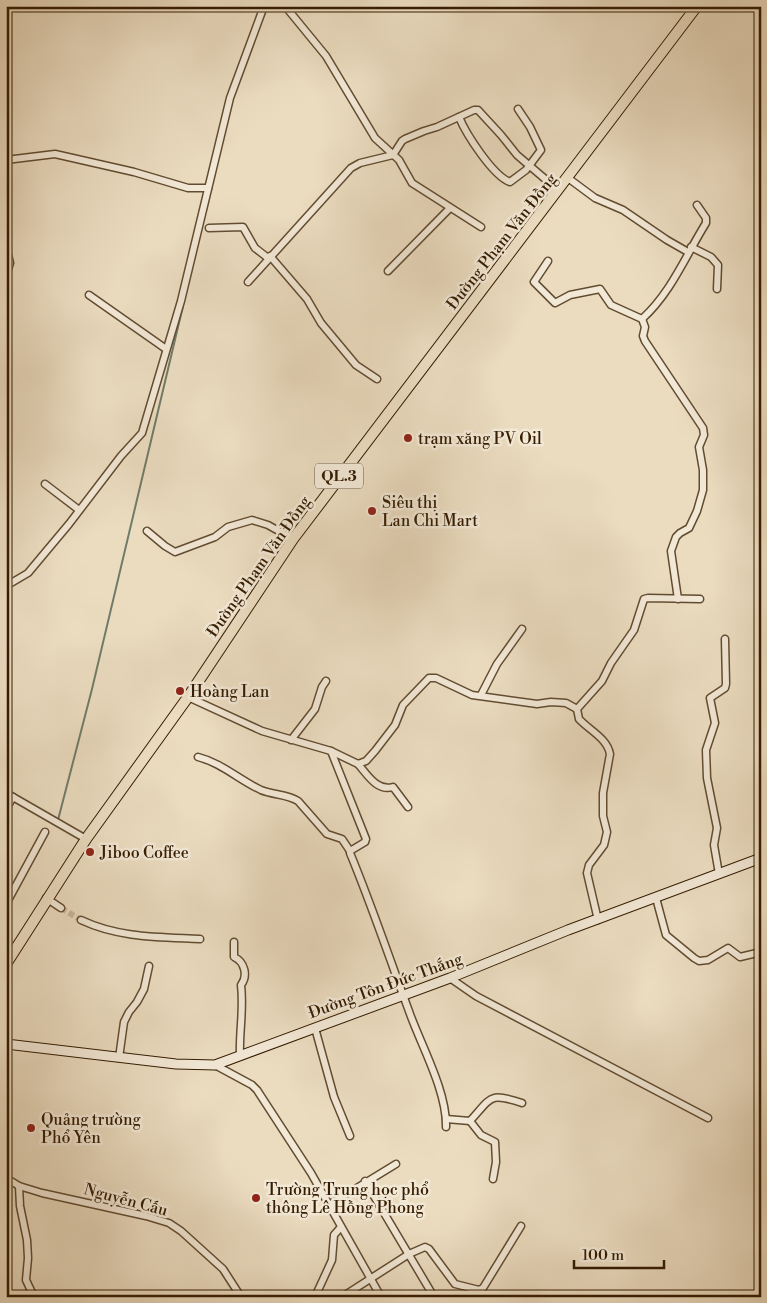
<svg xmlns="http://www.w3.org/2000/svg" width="767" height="1303" font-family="'Libre Bodoni',serif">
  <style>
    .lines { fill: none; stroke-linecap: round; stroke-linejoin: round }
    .stream { stroke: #707c6a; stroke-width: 2 }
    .minor-tunnel { stroke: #c7b69a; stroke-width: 6; stroke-dasharray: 6 3; stroke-linecap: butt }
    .minor-casing { stroke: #624c31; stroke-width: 9 }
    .secondary-casing { stroke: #351c01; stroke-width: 11 }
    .trunk-casing { stroke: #351c01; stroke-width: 12 }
    .minor { stroke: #f2e8d6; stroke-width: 6 }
    .secondary { stroke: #f2e8d6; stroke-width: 9 }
    .trunk { stroke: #ebdcc0; stroke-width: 10 }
    .rail { stroke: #351c01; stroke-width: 2; stroke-dasharray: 9 9; stroke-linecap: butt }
    .poi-dot { fill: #8f2418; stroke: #f2e8d6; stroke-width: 2 }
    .labels { text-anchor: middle; stroke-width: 5; stroke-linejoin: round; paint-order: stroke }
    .shield { fill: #f2e8d6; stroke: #6e5941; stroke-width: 1 }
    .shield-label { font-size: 15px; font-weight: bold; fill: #351c01 }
    .street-label { font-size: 16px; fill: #351c01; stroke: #f2e8d6 }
    .poi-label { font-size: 16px; fill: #351c01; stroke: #f2e8d6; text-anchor: start }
  </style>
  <rect width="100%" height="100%" fill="#ebdcc0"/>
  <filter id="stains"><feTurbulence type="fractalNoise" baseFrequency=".004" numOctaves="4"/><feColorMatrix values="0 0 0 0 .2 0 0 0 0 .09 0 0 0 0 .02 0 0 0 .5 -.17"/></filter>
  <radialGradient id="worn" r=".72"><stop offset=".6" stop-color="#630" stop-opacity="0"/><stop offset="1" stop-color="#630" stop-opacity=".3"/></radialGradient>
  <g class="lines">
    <g class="stream">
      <path d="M 259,27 L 268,6"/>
      <path d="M 58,820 L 92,689 L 183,306"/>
    </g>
    <path class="minor-tunnel" d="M 61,908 L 81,920"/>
    <defs>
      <g id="minor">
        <path d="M 285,6 L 326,56 L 375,138 L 399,160 L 412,183 L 481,227"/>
        <path d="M 459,117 C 466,134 493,176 510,182 L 526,170 L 541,150 L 530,127 L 518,109"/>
        <path d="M 6,160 L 55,154 L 134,172 L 188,188 L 208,188"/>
        <path d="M 568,178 L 595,198 L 623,210 L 667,240 L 688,252"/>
        <path d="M 209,228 L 243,227 L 255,248 L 268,258"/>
        <path d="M 6,247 L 10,263 L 6,276"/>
        <path d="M 691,247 L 711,257 L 718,265 L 717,289"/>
        <path d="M 270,256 L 307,299 L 321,323 L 356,365 L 377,379"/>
        <path d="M 548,261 L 534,282 L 555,303 L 570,295 L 600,289 L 611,305 L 642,319 L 645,327 L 643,336 L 645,341 L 703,428 L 704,435 L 699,447 L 703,470 L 703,490 L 697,511 L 689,528 L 680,533 L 676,537 L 671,551 L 678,599"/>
        <path d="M 388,271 L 450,208"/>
        <path d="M 248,282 L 351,168 L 360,163 L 393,155 L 402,141 L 405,139 L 424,131 L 437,127 L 474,110 L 478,110 L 501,135 L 517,155 L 558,190"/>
        <path d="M 89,295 L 166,349"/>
        <path d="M 642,319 C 671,293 686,255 706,223 L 706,218 L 697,205"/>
        <path d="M 45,484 L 79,510"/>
        <path d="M 147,531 L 165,546 L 175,552 L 215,537 L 228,527 L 252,520 L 268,525 L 293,539"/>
        <path d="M 6,586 L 28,573 L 69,524 L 121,456 L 142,433 L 181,301 L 230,98 L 264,6"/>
        <path d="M 481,695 L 497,664 L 522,629"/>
        <path d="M 188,697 L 262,731 L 331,751 L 358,764 L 366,761 L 375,751 L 395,725 L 403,705 L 429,678 L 436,678 L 472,695 L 537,704 L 551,702 L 566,703 L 577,709"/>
        <path d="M 291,740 L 315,709 L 322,687 L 326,681"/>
        <path d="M 331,751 L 366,839 L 365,842 L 350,851 L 350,853 C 372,906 390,960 410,1014 C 422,1047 447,1092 446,1127"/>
        <path d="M 198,757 C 222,763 239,780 261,790 C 273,795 287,794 298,801 L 327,834 L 342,839 L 350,851"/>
        <path d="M 358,764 C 367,774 377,792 393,787 L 408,807"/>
        <path d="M 6,793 L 86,839"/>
        <path d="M 6,809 L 13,797"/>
        <path d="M 719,874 L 714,845 L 717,828 L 707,778 L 706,750 L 715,723 L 710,698 L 725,688 L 726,684 L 725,639"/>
        <path d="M 46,898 L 61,908"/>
        <path d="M 656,898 L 666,935 L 694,958 L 699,961 L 708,960 L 728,948 L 740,957 L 761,952"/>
        <path d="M 6,904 L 45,832"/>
        <path d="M 81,920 C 119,938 159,937 200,939"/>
        <path d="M 598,920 L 587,873 L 589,865 L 604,845 L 607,832 L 603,816 L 603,793 L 610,754 C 607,738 589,730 579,719 L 577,709 L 602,681 L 611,663 L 634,630 L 644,599 L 648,598 L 700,599"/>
        <path d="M 234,942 L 234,957 C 245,962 248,976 241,985 C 244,1009 239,1032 240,1055"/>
        <path d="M 450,978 L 476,996 L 708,1118"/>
        <path d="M 315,1028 L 334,1097 L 350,1136"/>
        <path d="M 119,1058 L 124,1022 L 129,1012 L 137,1002 L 144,989 L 149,966"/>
        <path d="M 215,1065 L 252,1085 L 257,1090 L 311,1173 L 381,1297"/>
        <path d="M 446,1119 L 470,1121"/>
        <path d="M 470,1121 L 481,1135 L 495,1142 L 496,1162 L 493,1179"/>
        <path d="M 470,1121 C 492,1097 489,1092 522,1103"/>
        <path d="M 6,1178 L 19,1186 L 42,1193 L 146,1216 L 169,1223 L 181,1231 L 223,1269 L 241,1297"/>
        <path d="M 365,1181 L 434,1297"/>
        <path d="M 19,1186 L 20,1206 L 27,1240 L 28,1258 L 26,1280 L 34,1297"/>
        <path d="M 329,1205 L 396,1164"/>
        <path d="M 315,1297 L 332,1260 L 334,1235 L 341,1227"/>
        <path d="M 342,1297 L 409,1254 L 425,1247 L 429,1249 L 455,1284 L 479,1290 L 483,1288 L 521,1226"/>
      </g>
      <path id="secondary" d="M 6,1044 L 176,1064 L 215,1065 L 450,978 L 568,930 L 761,858"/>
      <path id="trunk" d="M 6,964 L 86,839 L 188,697 L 293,539 L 697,6"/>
    </defs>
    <use href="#minor" class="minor-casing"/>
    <use href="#secondary" class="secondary-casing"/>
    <use href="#trunk" class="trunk-casing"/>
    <use href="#minor" class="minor"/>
    <use href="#secondary" class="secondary"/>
    <use href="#trunk" class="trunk"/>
    <path class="rail" d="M 752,1297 L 761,1291"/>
  </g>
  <g class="poi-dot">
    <circle cx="408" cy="438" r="5"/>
    <circle cx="372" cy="511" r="5"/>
    <circle cx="180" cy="691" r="5"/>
    <circle cx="90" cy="852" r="5"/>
    <circle cx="31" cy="1128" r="5"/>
    <circle cx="256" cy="1198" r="5"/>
  </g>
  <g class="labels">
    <rect class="shield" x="315" y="463.5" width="48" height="25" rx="4"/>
    <g class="shield-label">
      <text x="339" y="481">QL.3</text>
    </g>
    <g class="street-label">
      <text transform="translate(501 241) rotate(-52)" y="6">Đường Phạm Văn Đồng</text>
      <text transform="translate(258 566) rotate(-55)" y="6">Đường Phạm Văn Đồng</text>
      <text transform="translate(385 985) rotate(-20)" y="6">Đường Tôn Đức Thắng</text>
      <text transform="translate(126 1199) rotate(15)" y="6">Nguyễn Cấu</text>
    </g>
    <g class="poi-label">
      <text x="418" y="444">trạm xăng PV Oil</text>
      <text x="382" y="508">Siêu thị<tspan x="382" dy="18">Lan Chi Mart</tspan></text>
      <text x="190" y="697">Hoàng Lan</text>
      <text x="100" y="858">Jiboo Coffee</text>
      <text x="41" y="1125">Quảng trường<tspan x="41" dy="18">Phổ Yên</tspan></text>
      <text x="266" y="1195">Trường Trung học phổ<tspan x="266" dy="18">thông Lê Hồng Phong</tspan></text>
    </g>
  </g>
  <rect width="767" height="1303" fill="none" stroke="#ebdcc0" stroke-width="25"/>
  <rect x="8" y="8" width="752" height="1288" fill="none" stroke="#351c01" stroke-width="2.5"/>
  <rect x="12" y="12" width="742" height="1278" fill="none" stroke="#351c01"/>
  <path d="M574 1260v8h90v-8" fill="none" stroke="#351c01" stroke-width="2.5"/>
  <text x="582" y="1260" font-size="15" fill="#351c01" stroke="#f2e8d6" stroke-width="4" paint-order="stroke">100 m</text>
  <rect width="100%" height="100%" filter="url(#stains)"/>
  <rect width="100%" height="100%" fill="url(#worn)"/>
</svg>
